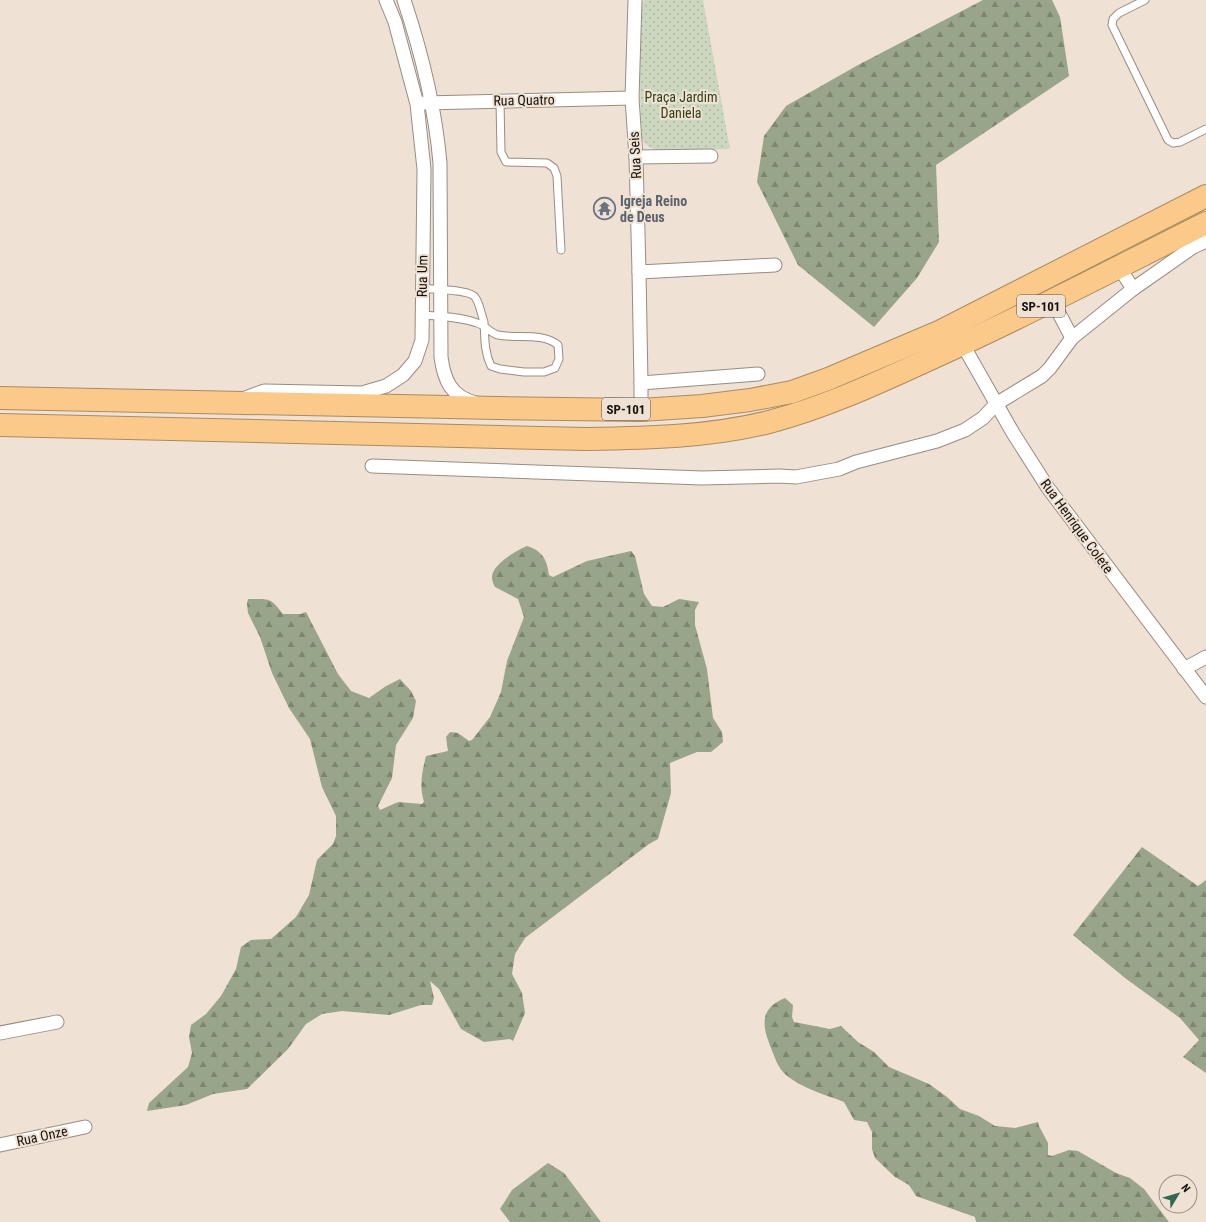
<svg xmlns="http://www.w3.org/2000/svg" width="1206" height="1222" font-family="'Roboto Condensed',sans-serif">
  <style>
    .forest { fill: url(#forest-firs) }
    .park { fill: url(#park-dots) }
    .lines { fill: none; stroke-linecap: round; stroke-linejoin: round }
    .lane-casing { stroke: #998c80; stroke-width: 9 }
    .street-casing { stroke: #998c80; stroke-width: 15 }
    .highway-casing { stroke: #ac8a5f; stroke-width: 24 }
    .lane { stroke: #fff; stroke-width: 7 }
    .street { stroke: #fff; stroke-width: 13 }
    .highway { stroke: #fbca8a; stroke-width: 22 }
    .labels { text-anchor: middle; stroke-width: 4; stroke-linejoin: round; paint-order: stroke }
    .shield { fill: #efe1d4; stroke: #58514a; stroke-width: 1 }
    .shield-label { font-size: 13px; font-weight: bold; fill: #18130f }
    .park-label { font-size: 14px; fill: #304215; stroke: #efe1d4 }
    .street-label { font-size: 14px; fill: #18130f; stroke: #efe1d4 }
    .worship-label { font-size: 14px; font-weight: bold; fill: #5b616d; stroke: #efe1d4; text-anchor: start }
  </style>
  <defs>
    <pattern id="forest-firs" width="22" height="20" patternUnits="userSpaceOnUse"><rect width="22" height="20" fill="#98a58a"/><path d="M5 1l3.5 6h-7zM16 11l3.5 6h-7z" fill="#7b856f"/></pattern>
    <pattern id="park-dots" width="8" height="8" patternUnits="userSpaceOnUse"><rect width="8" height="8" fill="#ccd7bf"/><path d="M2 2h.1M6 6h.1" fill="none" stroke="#aeb8a3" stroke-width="1.8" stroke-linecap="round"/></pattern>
  </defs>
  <rect width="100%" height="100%" fill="#efe1d4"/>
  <g class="forest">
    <path d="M 983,0 L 1052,0 L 1060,17 L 1069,76 L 936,165 L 939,242 L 917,278 L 874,327 L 798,265 L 757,182 L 764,136 L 786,106 L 858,65 Z"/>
    <path d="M 527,546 C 543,551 547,560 549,575 L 553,577 L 587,561 L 631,551 L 635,556 L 644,594 L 652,606 L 663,607 L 679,599 L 699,602 L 695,610 L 695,625 L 707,669 L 713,718 L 722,732 L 723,742 L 711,752 L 697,752 L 670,763 L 671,793 L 658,839 L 649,844 L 525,938 L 515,954 L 512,974 L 522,993 L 525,1013 L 513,1041 L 510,1039 L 484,1042 L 461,1029 L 439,989 L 430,981 L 434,998 L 432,1005 L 421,1005 L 389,1015 L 342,1011 L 322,1014 L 306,1024 L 288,1049 L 247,1089 L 213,1094 L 186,1105 L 147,1111 L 149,1103 L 188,1067 L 192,1053 L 189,1037 L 191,1025 L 206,1014 L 221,996 L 236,969 L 241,947 L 251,940 L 271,939 L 296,917 L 309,895 L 317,860 L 333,844 L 336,836 L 336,816 L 322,787 L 310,739 L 289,708 L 272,673 L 260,637 L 248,613 L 247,604 L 248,599 C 270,599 270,597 283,614 L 301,614 L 306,612 L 338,674 L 351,691 L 369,698 L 386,686 L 400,679 L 411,691 L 416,701 L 413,718 L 396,745 L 392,778 L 378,806 L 380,810 L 398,802 L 422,804 L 424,802 C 419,785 422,773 426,756 L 448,751 L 446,737 L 450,732 L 458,733 L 469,741 L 472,740 L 490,717 L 501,692 L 507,661 L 524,617 L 518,599 L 495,587 C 494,585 492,581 492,578 C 491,565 517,550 527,546 Z"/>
    <path d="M 1142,847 L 1198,886 L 1206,880 L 1206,1073 L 1183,1057 L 1199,1040 L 1180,1018 L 1125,978 L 1073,935 Z"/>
    <path d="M 785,998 L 793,1005 L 792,1017 L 794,1022 L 830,1029 L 841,1026 L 858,1042 L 874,1052 L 889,1067 L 929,1084 L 947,1097 L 960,1109 L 979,1116 L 995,1126 L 1015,1128 L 1038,1122 L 1039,1126 L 1048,1143 L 1048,1155 L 1052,1156 L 1069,1150 L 1078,1151 L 1116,1173 L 1130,1178 L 1144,1189 L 1169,1222 L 976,1222 L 975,1217 L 916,1196 L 909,1185 L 895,1177 L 875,1158 L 872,1149 L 872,1132 L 867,1122 L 854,1120 L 844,1102 C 824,1094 803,1089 786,1075 C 778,1068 775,1058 771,1048 C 762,1025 759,1009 785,998 Z"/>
    <path d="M 548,1163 L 564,1173 L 601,1222 L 510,1222 L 500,1209 L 512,1190 Z"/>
  </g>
  <path class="park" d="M 645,0 L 703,0 L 730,149 L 658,150 C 650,148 646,145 642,139 L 637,15 L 641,4 Z"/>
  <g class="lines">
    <defs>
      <g id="lane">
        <path d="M 1145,0 L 1119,13 L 1113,19 L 1112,25 L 1168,140 L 1173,143 L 1180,142 L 1206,129"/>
        <path d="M 500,101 L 501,152 L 506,162 L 547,163 L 554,168 L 557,176 L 561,250"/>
        <path d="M 422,315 C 439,316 461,317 477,323 C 485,325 490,333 498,335 C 518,339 542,332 558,345 L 559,359 L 555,368 L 544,372 L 524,372 L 500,369 L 491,366 C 484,352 485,337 484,322 C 481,314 480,304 475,297 C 469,289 433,290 422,288"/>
      </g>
      <g id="street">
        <path d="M 404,0 C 422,54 435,106 440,163 L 441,357 C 444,380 451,397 476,403"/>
        <path d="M 635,0 L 632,98 L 636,157 L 639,272 L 641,383 L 641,410"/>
        <path d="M 424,103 L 632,98"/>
        <path d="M 636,157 L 711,156"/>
        <path d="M 1119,267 L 1133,289"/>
        <path d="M 639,272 L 775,265"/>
        <path d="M 1052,300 L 1072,338"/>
        <path d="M 963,345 L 1013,433 L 1048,488 L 1206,697"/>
        <path d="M 641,383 L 758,374"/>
        <path d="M 245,398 L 264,391 L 362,393 L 386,386 L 403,375 L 415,361 L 422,340 L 424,169 L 417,104 L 395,22 L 386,0"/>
        <path d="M 372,466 L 702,478 L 779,476 L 796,477 L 839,469 L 856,462 L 937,441 L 965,430 L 983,418 L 996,404 L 1042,376 L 1050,368 L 1072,338 L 1133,289 L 1193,247 L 1206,241"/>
        <path d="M 1184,669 L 1206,657"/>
        <path d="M 0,1033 L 57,1022"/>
        <path d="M 0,1145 L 85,1127"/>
      </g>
      <g id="highway">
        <path d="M 0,398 L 497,408 L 641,410 L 702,406 L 750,400 L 792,392 L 828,379 L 941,331 L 1206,196"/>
        <path d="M 0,425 L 586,439 C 647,438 709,437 769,422 C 822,408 871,386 921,363 C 1018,320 1112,270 1206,223"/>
      </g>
    </defs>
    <use href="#lane" class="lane-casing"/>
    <use href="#street" class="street-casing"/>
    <use href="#highway" class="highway-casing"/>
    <use href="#lane" class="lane"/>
    <use href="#street" class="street"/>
    <use href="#highway" class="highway"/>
  </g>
  <defs>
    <symbol id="temple-ring" viewBox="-11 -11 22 22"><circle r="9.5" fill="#efe1d4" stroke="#6b7280" stroke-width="1.5"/><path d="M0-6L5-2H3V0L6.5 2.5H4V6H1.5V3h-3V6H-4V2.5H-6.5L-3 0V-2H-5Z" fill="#6b7280"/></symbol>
  </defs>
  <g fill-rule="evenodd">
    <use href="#temple-ring" x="592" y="196" width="25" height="25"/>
  </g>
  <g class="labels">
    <g class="shield">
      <rect x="1017" y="295" width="48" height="22" rx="3"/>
      <rect x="602" y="398" width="48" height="22" rx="3"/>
    </g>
    <g class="shield-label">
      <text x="1041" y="311">SP-101</text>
      <text x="626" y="414">SP-101</text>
    </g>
    <g class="park-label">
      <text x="681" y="102">Praça Jardim<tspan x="681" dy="16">Daniela</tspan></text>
    </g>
    <g class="street-label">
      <text transform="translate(524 100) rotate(-1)" y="5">Rua Quatro</text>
      <text transform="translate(635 155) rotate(-93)" y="5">Rua Seis</text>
      <text transform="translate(422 276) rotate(-89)" y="5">Rua Um</text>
      <text transform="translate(1077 526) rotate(54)" y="5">Rua Henrique Colete</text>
      <text transform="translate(42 1136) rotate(-12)" y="5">Rua Onze</text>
    </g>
    <g class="worship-label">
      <text x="620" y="206">Igreja Reino<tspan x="620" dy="16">de Deus</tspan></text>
    </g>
  </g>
  <g transform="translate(1178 1194) rotate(52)"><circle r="19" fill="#efe1d4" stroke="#998f85"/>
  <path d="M0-3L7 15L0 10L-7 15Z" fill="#32684f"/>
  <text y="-6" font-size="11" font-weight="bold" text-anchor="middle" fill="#18130f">N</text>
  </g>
</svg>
